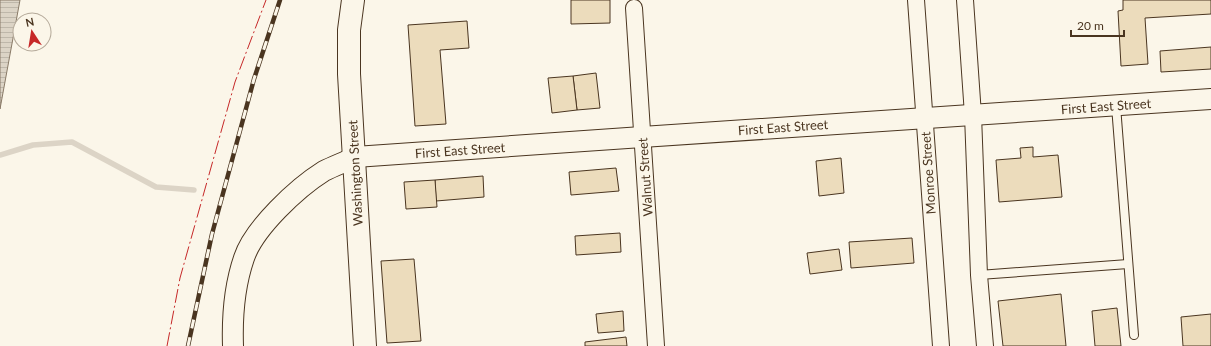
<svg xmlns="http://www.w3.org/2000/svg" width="1211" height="346" font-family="Lato,sans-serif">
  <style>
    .water { fill: url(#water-rules); stroke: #887966 }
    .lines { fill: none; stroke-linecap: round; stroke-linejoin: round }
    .stream { stroke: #dcd4c6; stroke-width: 5.5 }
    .building { fill: #ecdcbc; stroke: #4a3520 }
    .service-casing { stroke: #4a3520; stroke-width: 10 }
    .minor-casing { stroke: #4a3520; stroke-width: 18 }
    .tertiary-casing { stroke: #4a3520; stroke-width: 22 }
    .secondary-casing { stroke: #4a3520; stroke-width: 24 }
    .service { stroke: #fbf6e9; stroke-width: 8 }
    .minor { stroke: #fbf6e9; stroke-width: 16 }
    .tertiary { stroke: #fbf6e9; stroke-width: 20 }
    .secondary { stroke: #fbf6e9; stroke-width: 22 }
    .rail-casing { stroke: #4a3520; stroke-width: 4.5 }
    .rail { stroke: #fbf6e9; stroke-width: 3; stroke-dasharray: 9; stroke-linecap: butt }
    .power { stroke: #c62828; stroke-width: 1; stroke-dasharray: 14 3 2 3; stroke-linecap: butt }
    .labels { text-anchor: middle; stroke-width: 3; stroke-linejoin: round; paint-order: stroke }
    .street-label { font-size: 13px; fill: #4a3520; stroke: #fbf6e9 }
  </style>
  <defs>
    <pattern id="water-rules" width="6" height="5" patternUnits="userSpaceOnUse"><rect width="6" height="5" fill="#dcd4c6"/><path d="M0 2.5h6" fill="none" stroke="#beb7aa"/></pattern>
  </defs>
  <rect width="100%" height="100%" fill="#fbf6e9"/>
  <path class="water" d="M 0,0 L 20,0 L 0,109 Z"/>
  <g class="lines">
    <path class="stream" d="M 0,155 L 33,145 L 72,142 L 156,187 L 194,190"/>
  </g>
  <g class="building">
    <path d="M 571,0 L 610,0 L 610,23 L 571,24 Z"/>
    <path d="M 1123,0 L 1211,0 L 1211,14 L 1145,18 L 1148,64 L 1121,66 L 1118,11 L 1123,10 Z"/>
    <path d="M 467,21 L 469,48 L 440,50 L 446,124 L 415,126 L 408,25 Z"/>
    <path d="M 1211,47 L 1211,69 L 1161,72 L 1160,51 Z"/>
    <path d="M 596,73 L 600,108 L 577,110 L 573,76 Z"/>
    <path d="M 573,76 L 577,110 L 552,113 L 548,78 Z"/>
    <path d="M 1033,147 L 1033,157 L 1058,155 L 1062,197 L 999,202 L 996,160 L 1021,158 L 1020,148 Z"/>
    <path d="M 841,158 L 844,193 L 819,196 L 816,161 Z"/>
    <path d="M 616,168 L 619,191 L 571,195 L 569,172 Z"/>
    <path d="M 483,176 L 484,197 L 436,201 L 435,180 Z"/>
    <path d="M 435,180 L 437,207 L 406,209 L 404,182 Z"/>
    <path d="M 620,233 L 621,252 L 576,255 L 575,236 Z"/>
    <path d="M 912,238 L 914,263 L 851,268 L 849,242 Z"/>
    <path d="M 839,249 L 842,270 L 810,274 L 807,253 Z"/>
    <path d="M 414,259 L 421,341 L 387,343 L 381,261 Z"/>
    <path d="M 1061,294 L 1066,346 L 1003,346 L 998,301 Z"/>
    <path d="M 1117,308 L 1121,346 L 1095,346 L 1092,311 Z"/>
    <path d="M 623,311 L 624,331 L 598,333 L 596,314 Z"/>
    <path d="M 1211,314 L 1211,346 L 1183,346 L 1181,317 Z"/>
    <path d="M 626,337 L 627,346 L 585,346 L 585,342 Z"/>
  </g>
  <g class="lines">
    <defs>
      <g id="service">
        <path d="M 1116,106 L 1134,335"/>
        <path d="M 979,275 L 1128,264"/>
      </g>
      <g id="minor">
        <path d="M 916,0 L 941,346"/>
        <path d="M 965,0 L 973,115 L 979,275 L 985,346"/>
        <path d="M 634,8 L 656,346"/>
      </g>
      <path id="tertiary" d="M 233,346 C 232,316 234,287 244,258 C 254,228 297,188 324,171 C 334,166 345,162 355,157 L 642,137 L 1211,99"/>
      <path id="secondary" d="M 353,0 L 349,30 L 349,74 L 365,346"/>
    </defs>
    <use href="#service" class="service-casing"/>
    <use href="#minor" class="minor-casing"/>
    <use href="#tertiary" class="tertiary-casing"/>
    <use href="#secondary" class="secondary-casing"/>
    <use href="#service" class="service"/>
    <use href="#minor" class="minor"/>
    <use href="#tertiary" class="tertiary"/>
    <use href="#secondary" class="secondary"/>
    <defs>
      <path id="rail" d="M 188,346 L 212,234 L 254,79 L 280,0"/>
    </defs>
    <use href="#rail" class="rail-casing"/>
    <use href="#rail" class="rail"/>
    <path class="power" d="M 167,346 L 180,278 L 235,82 L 266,0"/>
  </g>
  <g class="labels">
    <g class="street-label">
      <text transform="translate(1106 106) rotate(-4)" y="5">First East Street</text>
      <text transform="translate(783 127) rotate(-4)" y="5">First East Street</text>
      <text transform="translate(460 150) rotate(-4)" y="5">First East Street</text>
      <text transform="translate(355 173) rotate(-93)" y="5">Washington Street</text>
      <text transform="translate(928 173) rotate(-94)" y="5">Monroe Street</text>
      <text transform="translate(645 177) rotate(-94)" y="5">Walnut Street</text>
    </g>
  </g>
  <g transform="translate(32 32) rotate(348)"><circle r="19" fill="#fbf6e9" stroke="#b4a999"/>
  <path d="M0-3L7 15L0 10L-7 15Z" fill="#c62828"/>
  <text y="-6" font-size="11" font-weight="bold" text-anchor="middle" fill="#4a3520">N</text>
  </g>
  <path d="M1071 30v6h53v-6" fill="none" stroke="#4a3520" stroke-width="2"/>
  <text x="1077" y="30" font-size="12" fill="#4a3520" stroke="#fbf6e9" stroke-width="3" paint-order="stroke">20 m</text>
</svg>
